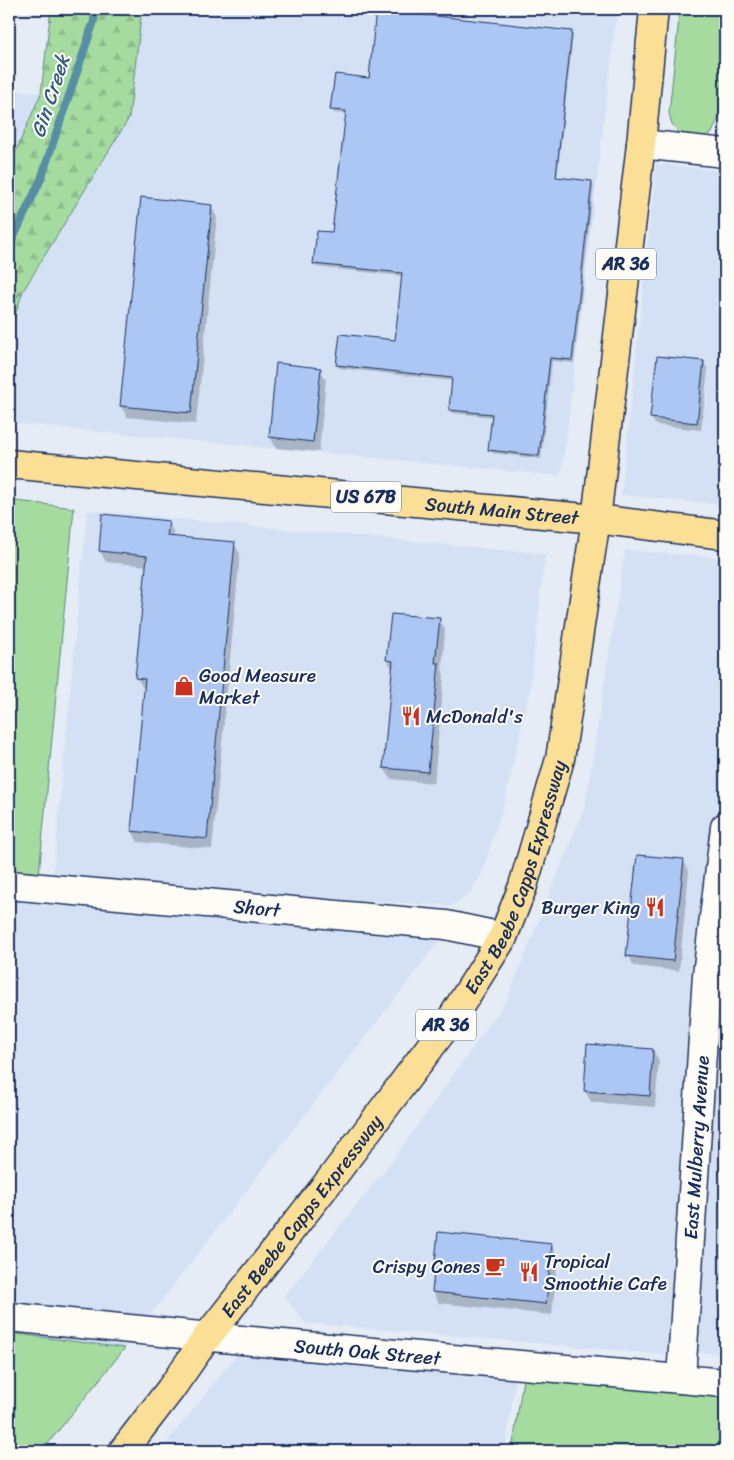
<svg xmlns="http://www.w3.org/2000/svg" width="734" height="1460" font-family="Sriracha,sans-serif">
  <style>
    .built { fill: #d4e1f5 }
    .grass { fill: #a5db9f; stroke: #60857e }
    .forest { fill: url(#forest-firs); stroke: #60857e }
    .shadow { fill: #0003 }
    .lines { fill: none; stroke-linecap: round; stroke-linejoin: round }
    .stream { stroke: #568ea4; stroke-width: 8 }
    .building { fill: #acc7f4; stroke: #1b2f5e }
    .street-casing { stroke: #1b2f5e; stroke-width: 31 }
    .primary-casing { stroke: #1b2f5e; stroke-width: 31 }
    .street { stroke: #fdfcf7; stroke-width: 28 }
    .primary { stroke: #fbdf96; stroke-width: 28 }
    .labels { text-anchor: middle; stroke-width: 4; stroke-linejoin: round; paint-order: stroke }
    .shield { fill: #fdfcf7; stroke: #5f6c8c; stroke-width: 1 }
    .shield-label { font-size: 18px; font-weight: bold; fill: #1b2f5e }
    .street-label { font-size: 19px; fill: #1b2f5e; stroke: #fdfcf7 }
    .poi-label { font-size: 19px; fill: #1b2f5e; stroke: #fdfcf7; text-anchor: start }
    .water-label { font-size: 20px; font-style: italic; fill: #385f81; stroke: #fdfcf7 }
  </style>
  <defs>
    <pattern id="forest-firs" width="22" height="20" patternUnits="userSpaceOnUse" patternTransform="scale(1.25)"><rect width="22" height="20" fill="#a5db9f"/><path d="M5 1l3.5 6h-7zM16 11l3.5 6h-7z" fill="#8dbc8b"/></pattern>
  </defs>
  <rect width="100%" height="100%" fill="#e5ecf6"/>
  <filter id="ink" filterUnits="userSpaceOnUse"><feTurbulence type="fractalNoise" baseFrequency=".02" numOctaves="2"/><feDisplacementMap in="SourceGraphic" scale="10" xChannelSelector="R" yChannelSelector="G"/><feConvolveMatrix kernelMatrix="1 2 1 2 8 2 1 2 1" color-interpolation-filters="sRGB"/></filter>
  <g filter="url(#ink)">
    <g class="built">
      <path d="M 142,9 L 617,9 L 564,458 L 560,476 L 9,423 L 9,333 L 23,291 L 129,118 Z"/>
      <path d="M 9,89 L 41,93 L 9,167 Z"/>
      <path d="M 656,164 L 725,171 L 725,505 L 621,495 Z"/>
      <path d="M 87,510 L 545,554 L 531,685 L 505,800 L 481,876 L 469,894 L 451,906 L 270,895 L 53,873 Z"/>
      <path d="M 625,550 L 725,558 L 725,739 L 700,974 L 670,1355 L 305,1323 L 284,1296 L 392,1161 L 506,1001 L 585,806 Z"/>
      <path d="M 9,901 L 440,940 L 125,1348 L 9,1333 Z"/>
      <path d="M 725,913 L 725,1355 L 695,1352 L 717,975 Z"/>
      <path d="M 242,1348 L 516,1375 L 505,1451 L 160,1451 Z"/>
    </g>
    <g class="grass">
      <path d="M 680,9 L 725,9 L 725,50 L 720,114 L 712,133 L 699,140 L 682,137 L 672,124 L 669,113 Z"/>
      <path d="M 23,291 L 9,333 L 9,305 Z"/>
      <path d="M 9,500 L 74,508 L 39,874 L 9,871 Z"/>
      <path d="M 9,1333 L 125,1348 L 42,1451 L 9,1451 Z"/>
      <path d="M 523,1379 L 725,1393 L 725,1451 L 512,1451 Z"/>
    </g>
    <path class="forest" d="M 51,9 L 142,9 L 129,118 L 23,291 L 9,305 L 9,167 L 41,93 Z"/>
    <g class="shadow">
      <path d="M 378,9 L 399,9 L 400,18 L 401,12 L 401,13 L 571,33 L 573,36 L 557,178 L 592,182 L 594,185 L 574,363 L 552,361 L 541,459 L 492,453 L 490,450 L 493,417 L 452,413 L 450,409 L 453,381 L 339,368 L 337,365 L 396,341 L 403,276 L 316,267 L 314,263 L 334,234 L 347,114 L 334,113 L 332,109 L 370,79 Z"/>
      <path d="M 211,206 L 217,217 L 196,424 L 127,417 L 121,406 Z"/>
      <path d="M 704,362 L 708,370 L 701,430 L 656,425 L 651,418 Z"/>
      <path d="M 320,369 L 326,380 L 319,452 L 276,448 L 270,437 Z"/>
      <path d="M 103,515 L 168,522 L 174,533 L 173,538 L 234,543 L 240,554 L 212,849 L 138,842 L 132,831 L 146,689 L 143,688 L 137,678 L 148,566 L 106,562 L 100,551 Z"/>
      <path d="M 439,619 L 445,630 L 442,670 L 444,675 L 434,783 L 391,779 L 384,768 L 393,670 L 387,660 Z"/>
      <path d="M 683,860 L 689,871 L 679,971 L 634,966 L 628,955 Z"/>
      <path d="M 653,1050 L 659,1061 L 655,1107 L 591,1102 L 585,1091 Z"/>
      <path d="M 551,1245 L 558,1256 L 552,1315 L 439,1303 L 433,1292 Z"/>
    </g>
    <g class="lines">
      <path class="stream" d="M 9,247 L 41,179 L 94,21 L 95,9"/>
    </g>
    <g class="building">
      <path d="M 376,9 L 400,9 L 400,12 L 572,31 L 556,177 L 592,181 L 572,360 L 550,358 L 539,456 L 488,450 L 492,414 L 449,410 L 452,378 L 336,365 L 340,334 L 395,340 L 402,273 L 313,264 L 317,231 L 332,232 L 346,111 L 330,110 L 335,74 L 369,78 Z"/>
      <path d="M 141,197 L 212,205 L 191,413 L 120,406 Z"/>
      <path d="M 657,356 L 704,361 L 697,423 L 650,418 Z"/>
      <path d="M 276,363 L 321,368 L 313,442 L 269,437 Z"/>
      <path d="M 102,514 L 169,521 L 167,536 L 235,542 L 207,839 L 131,831 L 145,679 L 135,678 L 147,556 L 99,551 Z"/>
      <path d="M 391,614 L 440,618 L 435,663 L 439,663 L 428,772 L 383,768 L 393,661 L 386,660 Z"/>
      <path d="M 637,855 L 684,859 L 673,961 L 626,956 Z"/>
      <path d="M 587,1044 L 653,1049 L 650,1096 L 584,1091 Z"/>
      <path d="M 438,1232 L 552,1244 L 546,1304 L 432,1292 Z"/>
    </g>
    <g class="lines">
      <defs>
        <g id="street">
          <path d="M 641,144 L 725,153"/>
          <path id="s1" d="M 9,885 L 446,925 L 503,937"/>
          <path id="s2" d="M 9,1317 L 272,1343 L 725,1383"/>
          <path id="s3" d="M 681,1379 L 707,975 L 725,827"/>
        </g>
        <g id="primary">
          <path id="s4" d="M 9,464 L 596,519 L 725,535"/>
          <path id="s5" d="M 123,1451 L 170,1390 L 207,1337 L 334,1175 L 452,1018 L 503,937 L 523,886 L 560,759 L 596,519 L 641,144 L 654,9"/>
        </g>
      </defs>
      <use href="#street" class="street-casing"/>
      <use href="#primary" class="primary-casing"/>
      <use href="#street" class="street"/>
      <use href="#primary" class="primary"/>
    </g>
  </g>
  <defs>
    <symbol id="shop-bare" viewBox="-9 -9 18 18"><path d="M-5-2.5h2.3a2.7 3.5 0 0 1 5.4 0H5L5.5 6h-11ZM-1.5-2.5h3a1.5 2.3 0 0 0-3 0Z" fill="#c8321e" stroke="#fdfcf7" stroke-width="2.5" paint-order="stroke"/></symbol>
    <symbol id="restaurant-bare" viewBox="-9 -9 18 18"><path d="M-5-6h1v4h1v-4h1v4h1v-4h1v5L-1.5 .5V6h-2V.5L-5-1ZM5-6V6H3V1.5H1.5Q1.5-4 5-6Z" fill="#c8321e" stroke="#fdfcf7" stroke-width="2.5" paint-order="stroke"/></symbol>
    <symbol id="cafe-bare" viewBox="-9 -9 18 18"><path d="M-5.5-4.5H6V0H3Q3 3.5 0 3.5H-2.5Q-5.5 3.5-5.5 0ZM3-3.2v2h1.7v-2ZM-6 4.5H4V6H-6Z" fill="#c8321e" stroke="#fdfcf7" stroke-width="2.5" paint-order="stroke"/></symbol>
  </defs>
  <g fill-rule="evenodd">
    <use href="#shop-bare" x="170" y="672" width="28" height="28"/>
    <use href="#restaurant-bare" x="397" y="702" width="28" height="28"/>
    <use href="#restaurant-bare" x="641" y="893" width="28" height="28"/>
    <use href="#cafe-bare" x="481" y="1252" width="28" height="28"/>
    <use href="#restaurant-bare" x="515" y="1258" width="28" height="28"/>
  </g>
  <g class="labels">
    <g class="shield">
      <rect x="596" y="248.5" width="60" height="31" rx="4"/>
      <rect x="331" y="481.5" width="70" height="31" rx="4"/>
      <rect x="416" y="1009.5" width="60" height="31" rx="4"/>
    </g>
    <g class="shield-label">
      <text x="626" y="270">AR 36</text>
      <text x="366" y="503">US 67B</text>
      <text x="446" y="1031">AR 36</text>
    </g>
    <g class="street-label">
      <text dy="7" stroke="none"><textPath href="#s4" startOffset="495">South Main Street</textPath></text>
      <text dy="7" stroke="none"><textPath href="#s5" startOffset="700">East Beebe Capps Expressway</textPath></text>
      <text dy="7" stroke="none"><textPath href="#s1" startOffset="249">Short</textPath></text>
      <text dy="7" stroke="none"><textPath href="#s3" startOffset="232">East Mulberry Avenue</textPath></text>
      <text dy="7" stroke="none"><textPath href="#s5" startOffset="295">East Beebe Capps Expressway</textPath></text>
      <text dy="7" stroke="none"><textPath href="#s2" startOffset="360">South Oak Street</textPath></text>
    </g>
    <g class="poi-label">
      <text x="199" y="682">Good Measure<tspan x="199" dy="22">Market</tspan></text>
      <text x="426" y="723">McDonald's</text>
      <text x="640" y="914" text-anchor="end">Burger King</text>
      <text x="544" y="1268">Tropical<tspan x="544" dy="22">Smoothie Cafe</tspan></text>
      <text x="480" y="1273" text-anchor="end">Crispy Cones</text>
    </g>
    <g class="water-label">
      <text transform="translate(50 96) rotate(-72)" y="7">Gin Creek</text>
    </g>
  </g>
  <rect width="734" height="1460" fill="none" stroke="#fdfcf7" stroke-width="30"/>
  <rect x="15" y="15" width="704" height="1430" fill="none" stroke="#1b2f5e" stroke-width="2" filter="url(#ink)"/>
</svg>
